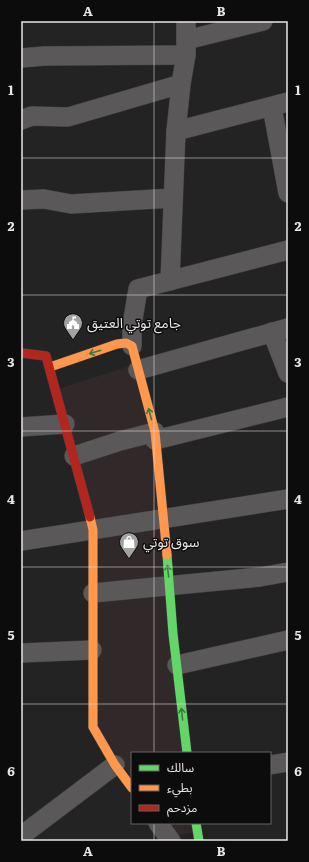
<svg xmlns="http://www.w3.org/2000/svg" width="309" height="862" font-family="Literata,'Noto Sans Arabic',serif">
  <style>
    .built { fill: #312829 }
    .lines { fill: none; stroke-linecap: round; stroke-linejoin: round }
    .street-casing { stroke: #414040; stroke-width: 20 }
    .fast-casing { stroke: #414040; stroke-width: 10 }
    .slow-casing { stroke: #414040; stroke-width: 10 }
    .jam-casing { stroke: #414040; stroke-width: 10 }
    .street { stroke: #5a5858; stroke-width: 19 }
    .fast { stroke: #63d668; stroke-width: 9 }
    .slow { stroke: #ff974d; stroke-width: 9 }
    .jam { stroke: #b3261e; stroke-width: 9 }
    .oneway { stroke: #3c7b3f }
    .grid { fill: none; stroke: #e8e6e6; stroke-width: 1; stroke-opacity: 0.55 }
    .labels { text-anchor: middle; stroke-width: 3; stroke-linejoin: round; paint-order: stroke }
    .poi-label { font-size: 14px; fill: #e8e6e6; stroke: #0d0c0c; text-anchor: start }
    .neatline { fill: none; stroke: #e8e6e6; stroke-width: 1.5 }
    .grid-label { font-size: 13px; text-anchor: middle; font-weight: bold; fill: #e8e6e6 }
  </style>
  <rect width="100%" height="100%" fill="#242323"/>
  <g class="built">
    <path d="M 133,365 L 154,437 L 185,753 L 132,753 L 132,778 L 96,726 L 94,531 L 58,389 Z"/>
    <path d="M 163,823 L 193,823 L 195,832 L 173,837 Z"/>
  </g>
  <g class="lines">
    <defs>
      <g id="street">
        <path d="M 186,40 L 263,21"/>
        <path d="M 21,58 L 44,56 L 186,55"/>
        <path d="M 272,107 L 288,193"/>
        <path d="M 21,120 L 32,116 L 68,117 L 181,84"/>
        <path d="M 176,131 L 288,102"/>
        <path d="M 21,200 L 44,199 L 71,204 L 173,198"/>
        <path d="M 170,281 L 176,131 L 181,84 L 186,55 L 186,21"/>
        <path d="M 272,332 L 288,373"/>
        <path d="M 132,346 L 132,325 L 138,289 L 288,250"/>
        <path d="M 138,370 L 288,328"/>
        <path d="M 21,427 L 65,424"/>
        <path d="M 155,440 L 288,407"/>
        <path d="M 74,456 L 120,441 L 155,432"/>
        <path d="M 21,541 L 288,499"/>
        <path d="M 93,593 L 260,577 L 288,572"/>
        <path d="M 21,653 L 92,650"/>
        <path d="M 177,665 L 288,640"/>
        <path d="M 270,765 L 288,762"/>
        <path d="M 158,823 L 171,841"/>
        <path d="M 21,836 L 115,765"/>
      </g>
      <g id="fast">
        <path d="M 167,555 L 173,634 L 187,753"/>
        <path d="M 196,823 L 199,841"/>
      </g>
      <g id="slow">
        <path d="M 50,367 L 117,344 L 126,343 L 132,346 L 155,432 L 167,555"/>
        <path d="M 90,517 L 93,530 L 93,727 L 115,765 L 132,788"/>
      </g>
      <path id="jam" d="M 21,353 L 46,356 L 90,517"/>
    </defs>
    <use href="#street" class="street-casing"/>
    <use href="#fast" class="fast-casing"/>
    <use href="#slow" class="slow-casing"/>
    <use href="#jam" class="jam-casing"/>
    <use href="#street" class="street"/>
    <use href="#fast" class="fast"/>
    <use href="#slow" class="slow"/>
    <use href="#jam" class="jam"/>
  </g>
  <defs><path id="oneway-shaft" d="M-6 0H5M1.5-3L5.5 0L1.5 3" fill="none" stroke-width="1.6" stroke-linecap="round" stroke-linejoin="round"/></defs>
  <g class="oneway">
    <use href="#oneway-shaft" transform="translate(95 352) rotate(162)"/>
    <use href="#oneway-shaft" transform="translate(150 414) rotate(-105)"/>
    <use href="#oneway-shaft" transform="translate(168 571) rotate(-96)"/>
    <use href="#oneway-shaft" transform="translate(182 714) rotate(-96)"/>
  </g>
  <path class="grid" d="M 154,21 L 154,753M 21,158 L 288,158M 21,295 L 288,295M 21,431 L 288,431M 21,567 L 288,567M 21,704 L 288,704M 154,823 L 154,841"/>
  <defs>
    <symbol id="civic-pin" viewBox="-11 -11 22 30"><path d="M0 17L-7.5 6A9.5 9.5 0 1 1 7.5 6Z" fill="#a3a2a2" stroke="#0d0c0c"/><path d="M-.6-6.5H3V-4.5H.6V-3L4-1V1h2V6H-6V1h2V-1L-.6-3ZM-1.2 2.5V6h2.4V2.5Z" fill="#fff"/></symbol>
    <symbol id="shop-pin" viewBox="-11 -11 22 30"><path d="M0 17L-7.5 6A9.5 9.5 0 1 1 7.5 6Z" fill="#a3a2a2" stroke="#0d0c0c"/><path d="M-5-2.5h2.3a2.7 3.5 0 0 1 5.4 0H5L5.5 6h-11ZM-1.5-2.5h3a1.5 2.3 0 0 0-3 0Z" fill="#fff"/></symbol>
  </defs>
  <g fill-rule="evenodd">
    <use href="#civic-pin" x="62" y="312" width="22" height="30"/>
    <use href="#shop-pin" x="118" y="531" width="22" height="30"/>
  </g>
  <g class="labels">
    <g class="poi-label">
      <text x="87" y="328">جامع توتي العتيق</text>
      <text x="143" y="547">سوق توتي</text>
    </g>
  </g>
  <rect width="309" height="862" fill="none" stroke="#0d0c0c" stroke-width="44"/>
  <rect x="131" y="752" width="140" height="72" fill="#0d0c0c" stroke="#656363"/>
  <rect x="139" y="765" width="20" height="6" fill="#63d668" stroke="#656363"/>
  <text x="167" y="772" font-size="12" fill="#e8e6e6">سالك</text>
  <rect x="139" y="785" width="20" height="6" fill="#ff974d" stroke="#656363"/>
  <text x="167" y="792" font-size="12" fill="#e8e6e6">بطيء</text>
  <rect x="139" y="805" width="20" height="6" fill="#b3261e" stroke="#656363"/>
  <text x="167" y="812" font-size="12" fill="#e8e6e6">مزدحم</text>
  <rect x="22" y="22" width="265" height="818" class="neatline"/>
  <g class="grid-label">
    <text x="88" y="16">A</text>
    <text x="221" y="16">B</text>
    <text x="11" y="95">1</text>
    <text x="298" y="95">1</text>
    <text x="11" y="231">2</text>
    <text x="298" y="231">2</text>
    <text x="11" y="367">3</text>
    <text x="298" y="367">3</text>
    <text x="11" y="504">4</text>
    <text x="298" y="504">4</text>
    <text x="11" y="640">5</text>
    <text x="298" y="640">5</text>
    <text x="11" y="776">6</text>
    <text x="298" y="776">6</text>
    <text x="88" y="856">A</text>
    <text x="221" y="856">B</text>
  </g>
</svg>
